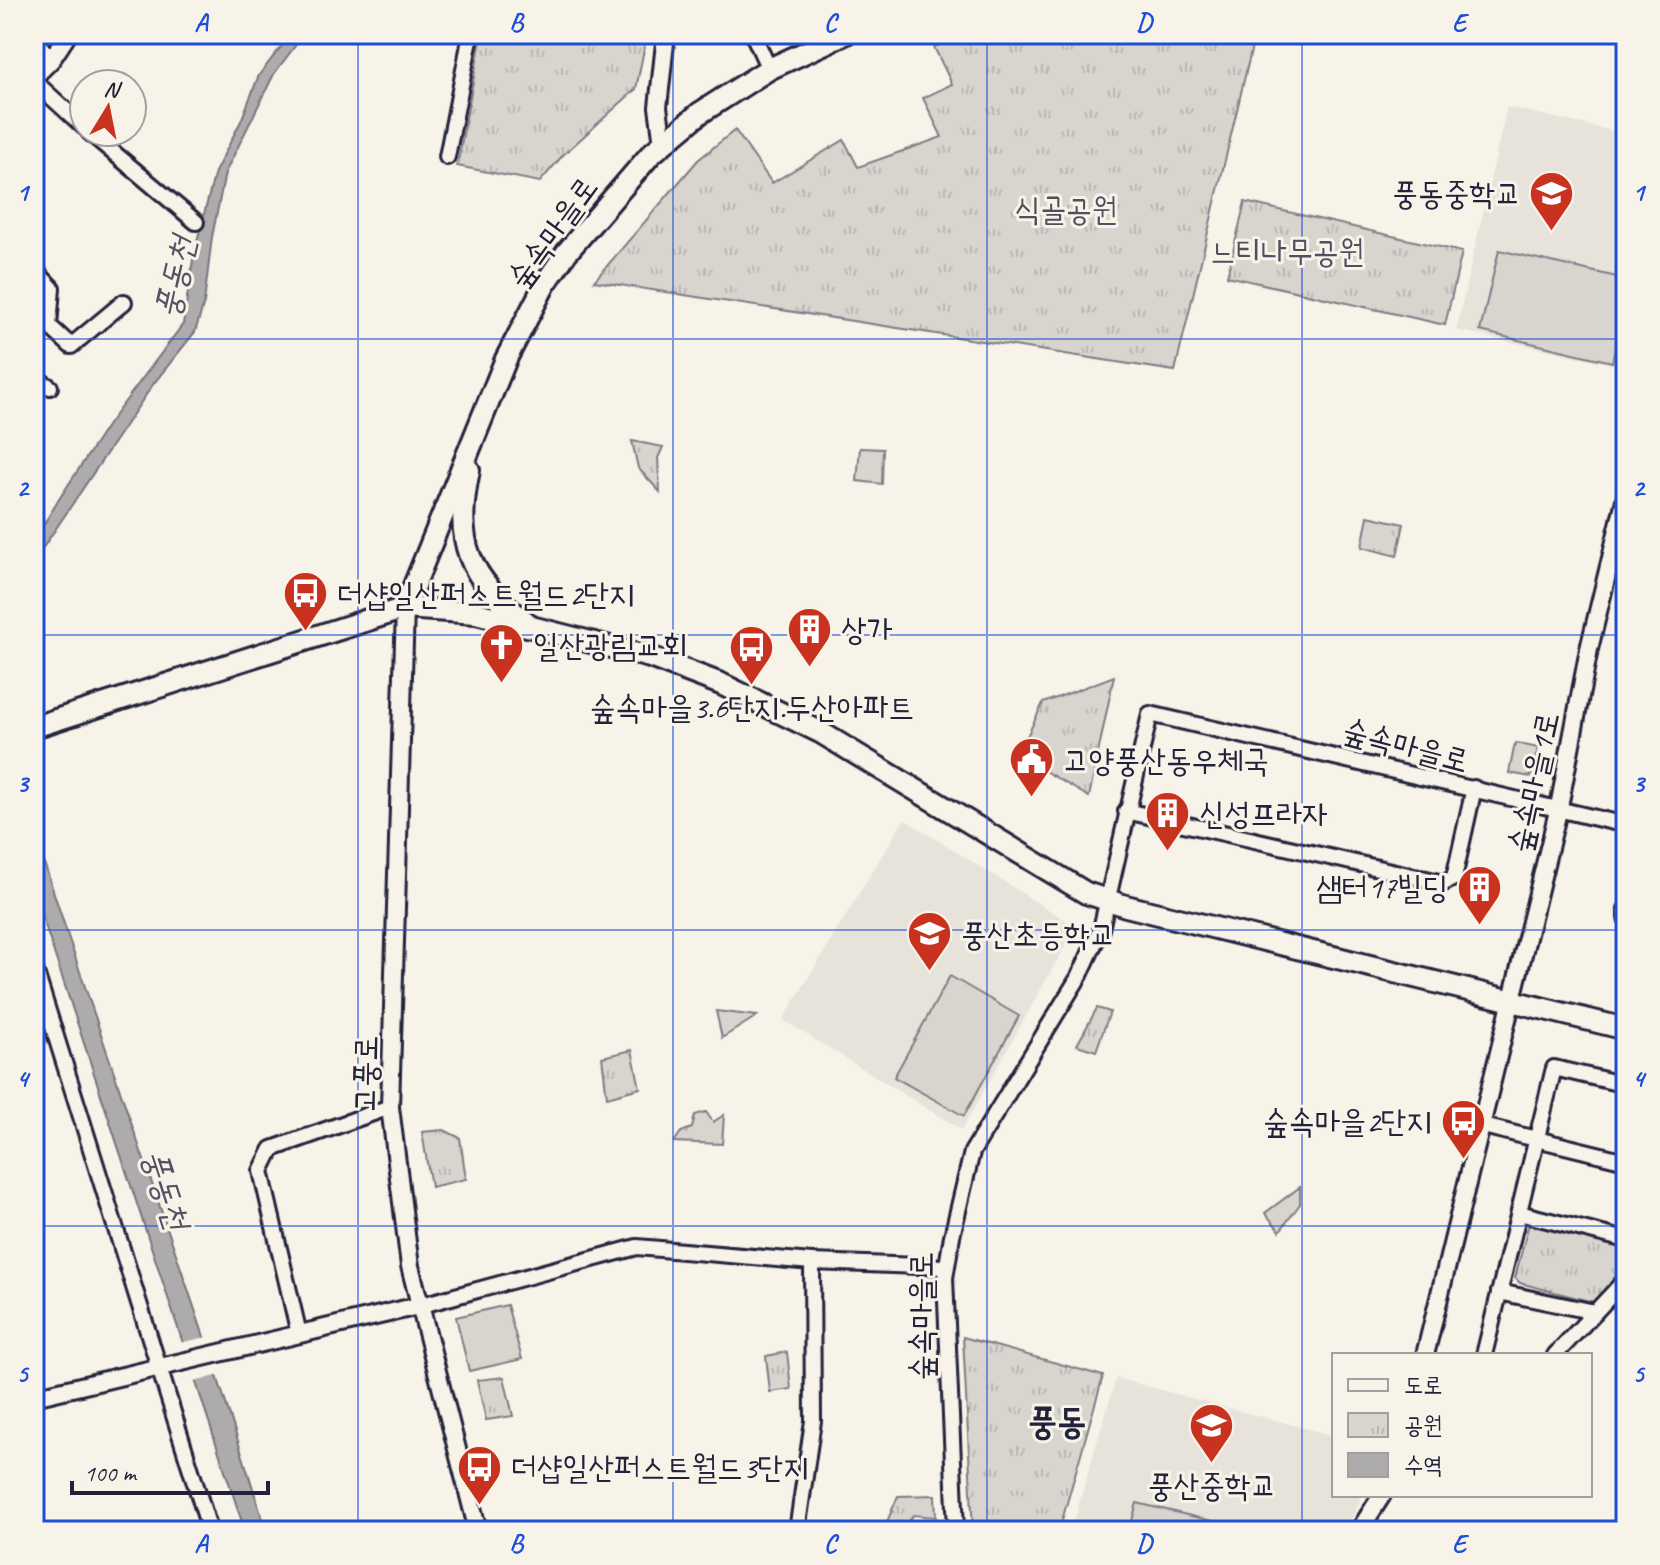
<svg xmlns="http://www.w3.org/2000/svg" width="1660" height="1565" font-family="Caveat,'Poor Story',sans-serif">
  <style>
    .built { fill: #e7e3db }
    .grass { fill: #d8d5cf; stroke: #7d7c85; stroke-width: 2 }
    .park { fill: url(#park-tufts); stroke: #7d7c85; stroke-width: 2 }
    .water { fill: #aeabad; stroke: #76747f; stroke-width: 2 }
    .pier { fill: #f7f3e8 }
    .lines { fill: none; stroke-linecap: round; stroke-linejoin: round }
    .minor-casing { stroke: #22223b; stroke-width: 20 }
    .tertiary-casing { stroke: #22223b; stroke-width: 22 }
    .secondary-casing { stroke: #22223b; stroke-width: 26 }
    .minor { stroke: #f7f3e8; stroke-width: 14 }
    .tertiary { stroke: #f7f3e8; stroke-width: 16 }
    .secondary { stroke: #f7f3e8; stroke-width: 20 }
    .grid { fill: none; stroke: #1d4ed8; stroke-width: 2; stroke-opacity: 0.55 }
    .labels { text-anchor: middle; stroke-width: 6; stroke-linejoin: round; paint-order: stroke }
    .poi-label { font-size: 32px; fill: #22223b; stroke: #f7f3e8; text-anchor: start }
    .park-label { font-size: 32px; fill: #504f60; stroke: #f7f3e8 }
    .street-label { font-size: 32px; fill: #22223b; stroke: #f7f3e8 }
    .water-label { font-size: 34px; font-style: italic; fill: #535263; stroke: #f7f3e8 }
    .quarter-label { font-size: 36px; font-weight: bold; fill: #22223b; stroke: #f7f3e8 }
    .neatline { fill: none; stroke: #1d4ed8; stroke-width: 3 }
    .grid-label { font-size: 26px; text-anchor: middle; font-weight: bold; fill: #1d4ed8 }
  </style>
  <defs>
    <pattern id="park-tufts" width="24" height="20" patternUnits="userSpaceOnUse" patternTransform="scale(2)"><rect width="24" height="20" fill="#d8d5cf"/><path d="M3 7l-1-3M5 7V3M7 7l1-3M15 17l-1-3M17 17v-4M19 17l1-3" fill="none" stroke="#b9b7b3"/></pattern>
  </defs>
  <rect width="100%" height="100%" fill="#f7f3e8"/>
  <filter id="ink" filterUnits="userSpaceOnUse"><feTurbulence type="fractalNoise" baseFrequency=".0125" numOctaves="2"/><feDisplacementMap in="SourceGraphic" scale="16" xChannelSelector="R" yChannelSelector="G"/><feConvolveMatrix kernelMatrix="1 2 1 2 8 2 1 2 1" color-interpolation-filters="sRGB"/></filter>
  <g filter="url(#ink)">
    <g class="built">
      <path d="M 1507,107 L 1626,134 L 1626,367 L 1456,330 Z"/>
      <path d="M 904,819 L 1076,927 L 962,1130 L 783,1020 Z"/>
      <path d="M 1116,1378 L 1334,1436 L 1334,1495 L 1362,1495 L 1354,1516 L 1336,1531 L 1071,1531 Z"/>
    </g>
    <g class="grass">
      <path d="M 1499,250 L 1626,279 L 1626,303 L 1612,362 L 1480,331 Z"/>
      <path d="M 860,448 L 883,449 L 882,484 L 857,481 Z"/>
      <path d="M 1515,743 L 1538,748 L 1531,777 L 1509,773 Z"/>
      <path d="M 950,976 L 1019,1016 L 964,1116 L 894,1077 Z"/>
      <path d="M 507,1305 L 522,1359 L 469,1371 L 456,1317 Z"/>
      <path d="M 1137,1503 L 1254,1531 L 1129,1531 Z"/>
    </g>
    <g class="park">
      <path d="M 482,34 L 647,34 L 636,89 L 563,155 L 540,182 L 457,166 Z"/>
      <path d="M 964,34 L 1255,34 L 1175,371 L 594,281 L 698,160 L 735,130 L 772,183 L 844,140 L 858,167 L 942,137 L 923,98 L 952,84 L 934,47 Z"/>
      <path d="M 1245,202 L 1462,252 L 1445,325 L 1227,276 Z"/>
      <path d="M 632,441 L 663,447 L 658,458 L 660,492 L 638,468 Z"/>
      <path d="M 1368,516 L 1404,524 L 1397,556 L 1362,547 Z"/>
      <path d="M 1114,676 L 1089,797 L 1018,755 L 1043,703 Z"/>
      <path d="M 1097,1008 L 1110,1012 L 1096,1051 L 1077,1045 Z"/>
      <path d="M 716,1011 L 757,1016 L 722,1038 Z"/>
      <path d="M 632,1050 L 640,1088 L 607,1097 L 602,1057 Z"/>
      <path d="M 706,1112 L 713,1122 L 724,1115 L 722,1144 L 674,1142 L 681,1132 L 692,1128 L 695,1115 Z"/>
      <path d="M 444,1130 L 460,1138 L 466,1179 L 431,1187 L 422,1132 Z"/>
      <path d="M 1300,1187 L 1300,1204 L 1280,1231 L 1265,1213 Z"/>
      <path d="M 1534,1222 L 1626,1243 L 1626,1272 L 1602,1299 L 1593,1302 L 1520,1283 L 1515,1278 L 1528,1227 Z"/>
      <path d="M 963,1337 L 1103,1376 L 1059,1531 L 973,1531 Z"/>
      <path d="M 787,1352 L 791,1389 L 770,1392 L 766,1356 Z"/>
      <path d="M 504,1377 L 513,1416 L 486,1420 L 477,1380 Z"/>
      <path d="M 935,1495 L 936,1517 L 913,1515 L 904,1531 L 883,1531 L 898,1496 Z"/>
    </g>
    <g class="water">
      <path d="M 291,34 L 304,34 L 274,74 L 225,173 L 212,237 L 204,303 L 195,332 L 154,383 L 34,561 L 34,540 L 61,496 L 109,423 L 183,324 L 194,253 L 215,172 L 241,121 L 259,75 Z"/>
      <path d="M 34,831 C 108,1066 195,1296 266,1531 L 245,1531 L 34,892 Z"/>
    </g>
    <path class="pier" d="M 207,1337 L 220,1375 L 194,1382 L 179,1343 Z"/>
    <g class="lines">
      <defs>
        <g id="minor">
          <path d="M 753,34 L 769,69"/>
          <path d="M 34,38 L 51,60"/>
          <path d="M 34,81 L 84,127"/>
          <path d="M 89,132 L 196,222"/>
          <path d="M 447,157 L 471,34"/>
          <path d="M 34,269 L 52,288 L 49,326 L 71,346 L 124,302"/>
          <path d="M 34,377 L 50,387"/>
          <path d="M 1126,811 L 1444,883 L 1454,878 L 1474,788"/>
          <path d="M 1626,909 L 1626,918"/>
          <path d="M 34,966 L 210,1531"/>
          <path d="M 1479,1125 L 1626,1161"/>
          <path d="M 1519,1213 L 1626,1240"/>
          <path d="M 1499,1292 L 1595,1312"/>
          <path d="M 418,1306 L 637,1247 L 812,1262"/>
          <path d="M 299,1334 L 261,1171 L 272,1149 L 390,1107"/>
          <path d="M 1484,1355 L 1554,1068 L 1626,1085"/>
          <path d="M 1555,1355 L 1626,1279"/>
          <path d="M 797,1531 L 813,1421 L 812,1262 L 946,1267"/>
          <path d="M 956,1531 L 945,1278 L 952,1236 L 972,1152 L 1080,975 L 1101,929 L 1150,714 L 1626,825"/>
        </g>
        <g id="tertiary">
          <path d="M 34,77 L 51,60 L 68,34"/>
          <path d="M 663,144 L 658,107 L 666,34"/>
          <path d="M 405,608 L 390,1107 L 410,1266 L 478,1531"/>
          <path d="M 1425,1355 L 1559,807 L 1589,649 L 1626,496"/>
          <path d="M 34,1397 L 418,1306"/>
          <path d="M 1359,1531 L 1382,1495"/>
        </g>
        <g id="secondary">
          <path d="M 469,470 C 454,542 467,577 526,622"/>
          <path d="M 405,608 L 506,359 L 545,284 L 567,252 L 651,154 L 700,113 L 769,69 L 845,34"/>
          <path d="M 34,727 L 405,608 L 476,613 L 650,657 L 721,684 L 820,732 L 1086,893 L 1126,906 L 1626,1029"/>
        </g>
      </defs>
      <use href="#minor" class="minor-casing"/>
      <use href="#tertiary" class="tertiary-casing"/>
      <use href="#secondary" class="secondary-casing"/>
      <use href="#minor" class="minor"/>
      <use href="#tertiary" class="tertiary"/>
      <use href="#secondary" class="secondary"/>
    </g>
  </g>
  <path class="grid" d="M 358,34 L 358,1531M 673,34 L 673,1531M 987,34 L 987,1531M 1302,34 L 1302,1531M 34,339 L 1626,339M 34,635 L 1626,635M 34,930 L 1626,930M 34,1226 L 1626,1226"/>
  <defs>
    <symbol id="school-pin" viewBox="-11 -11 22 30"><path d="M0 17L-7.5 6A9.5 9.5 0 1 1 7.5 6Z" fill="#c8321e" stroke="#f7f3e8"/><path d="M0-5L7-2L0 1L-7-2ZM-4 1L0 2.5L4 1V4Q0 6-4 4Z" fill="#fff"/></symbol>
    <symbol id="bus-pin" viewBox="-11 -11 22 30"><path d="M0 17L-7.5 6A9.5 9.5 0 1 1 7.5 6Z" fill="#c8321e" stroke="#f7f3e8"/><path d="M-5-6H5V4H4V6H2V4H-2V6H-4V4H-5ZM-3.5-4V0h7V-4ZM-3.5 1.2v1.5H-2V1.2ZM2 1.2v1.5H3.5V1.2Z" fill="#fff"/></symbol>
    <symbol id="building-pin" viewBox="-11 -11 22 30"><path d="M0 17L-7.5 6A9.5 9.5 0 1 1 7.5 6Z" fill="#c8321e" stroke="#f7f3e8"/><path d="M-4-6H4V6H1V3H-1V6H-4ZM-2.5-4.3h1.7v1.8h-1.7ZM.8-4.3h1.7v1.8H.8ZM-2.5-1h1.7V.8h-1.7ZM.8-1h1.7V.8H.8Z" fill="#fff"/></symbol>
    <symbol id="church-pin" viewBox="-11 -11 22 30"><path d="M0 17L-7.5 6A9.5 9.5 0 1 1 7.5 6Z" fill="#c8321e" stroke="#f7f3e8"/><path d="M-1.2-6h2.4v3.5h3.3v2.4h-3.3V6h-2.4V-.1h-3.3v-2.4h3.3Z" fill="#fff"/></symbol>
    <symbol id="civic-pin" viewBox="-11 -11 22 30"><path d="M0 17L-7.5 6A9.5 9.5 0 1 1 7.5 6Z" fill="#c8321e" stroke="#f7f3e8"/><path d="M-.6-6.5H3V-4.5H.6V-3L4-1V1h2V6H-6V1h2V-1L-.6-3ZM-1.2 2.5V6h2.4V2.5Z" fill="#fff"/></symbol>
  </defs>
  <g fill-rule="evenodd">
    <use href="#school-pin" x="1526" y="168" width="51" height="69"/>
    <use href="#bus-pin" x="280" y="568" width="51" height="69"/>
    <use href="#building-pin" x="784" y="604" width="51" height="69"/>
    <use href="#church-pin" x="476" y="620" width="51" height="69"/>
    <use href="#bus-pin" x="726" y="622" width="51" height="69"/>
    <use href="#civic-pin" x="1006" y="734" width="51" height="69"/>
    <use href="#building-pin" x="1142" y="788" width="51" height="69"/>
    <use href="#building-pin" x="1454" y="862" width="51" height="69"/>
    <use href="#school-pin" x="904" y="908" width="51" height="69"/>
    <use href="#bus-pin" x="1438" y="1096" width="51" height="69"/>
    <use href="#school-pin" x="1186" y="1400" width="51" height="69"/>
    <use href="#bus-pin" x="454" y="1442" width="51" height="69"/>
  </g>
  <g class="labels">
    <g class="poi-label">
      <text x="1521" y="204" text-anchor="end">풍동중학교</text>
      <text x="337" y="605">더샵일산퍼스트월드2단지</text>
      <text x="841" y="640">상가</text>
      <text x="533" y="656">일산광림교회</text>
      <text x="752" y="718" text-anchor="middle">숲속마을3.6단지.두산아파트</text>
      <text x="1063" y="771">고양풍산동우체국</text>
      <text x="1199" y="824">신성프라자</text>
      <text x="1448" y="898" text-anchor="end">샘터17빌딩</text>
      <text x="961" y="945">풍산초등학교</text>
      <text x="1432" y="1132" text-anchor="end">숲속마을2단지</text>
      <text x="511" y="1478">더샵일산퍼스트월드3단지</text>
      <text x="1212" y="1496" text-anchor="middle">풍산중학교</text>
    </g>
    <g class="park-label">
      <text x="1066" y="220">식골공원</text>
      <text x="1287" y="262">느티나무공원</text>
    </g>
    <g class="street-label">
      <text transform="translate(552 232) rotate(-54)" y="11">숲속마을로</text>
      <text transform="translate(1406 745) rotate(15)" y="11">숲속마을로</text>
      <text transform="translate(1533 782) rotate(-78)" y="11">숲속마을1로</text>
      <text transform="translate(365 1074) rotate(-89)" y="11">고풍로</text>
      <text transform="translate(921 1316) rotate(-90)" y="11">숲속마을로</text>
    </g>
    <g class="water-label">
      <text transform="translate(174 277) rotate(-77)" y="12">풍동천</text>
      <text transform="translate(167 1189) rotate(72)" y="12">풍동천</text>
    </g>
    <g class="quarter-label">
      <text x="1057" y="1433">풍동</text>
    </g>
  </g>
  <rect width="1660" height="1565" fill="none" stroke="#f7f3e8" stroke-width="88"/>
  <rect x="1332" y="1353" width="260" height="144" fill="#f7f3e8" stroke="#a29fa3" stroke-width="2"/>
  <rect x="1348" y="1379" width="40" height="12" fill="#f7f3e8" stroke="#a29fa3" stroke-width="2"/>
  <text x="1404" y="1393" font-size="24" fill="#22223b">도로</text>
  <rect x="1348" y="1413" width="40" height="24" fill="url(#park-tufts)" stroke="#a29fa3" stroke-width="2"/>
  <text x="1404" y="1433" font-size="24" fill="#22223b">공원</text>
  <rect x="1348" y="1453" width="40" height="24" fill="#aeabad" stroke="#a29fa3" stroke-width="2"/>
  <text x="1404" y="1473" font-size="24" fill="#22223b">수역</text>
  <g transform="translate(108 108) rotate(10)"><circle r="38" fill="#f7f3e8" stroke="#a29fa3" stroke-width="2"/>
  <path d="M0-6L14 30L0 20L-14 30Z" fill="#c8321e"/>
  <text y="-12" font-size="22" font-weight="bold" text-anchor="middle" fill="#22223b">N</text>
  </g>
  <path d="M72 1481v12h196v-12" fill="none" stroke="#22223b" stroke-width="4"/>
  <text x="84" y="1481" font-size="24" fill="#22223b" stroke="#f7f3e8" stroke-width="6" paint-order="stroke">100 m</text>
  <rect x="44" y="44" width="1572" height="1477" class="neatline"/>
  <g class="grid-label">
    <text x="201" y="31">A</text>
    <text x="516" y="31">B</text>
    <text x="830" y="31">C</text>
    <text x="1144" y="31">D</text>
    <text x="1459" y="31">E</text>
    <text x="22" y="201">1</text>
    <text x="1638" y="201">1</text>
    <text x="22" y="496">2</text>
    <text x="1638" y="496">2</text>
    <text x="22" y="792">3</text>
    <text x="1638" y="792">3</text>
    <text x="22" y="1087">4</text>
    <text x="1638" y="1087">4</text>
    <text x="22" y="1382">5</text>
    <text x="1638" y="1382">5</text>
    <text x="201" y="1552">A</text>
    <text x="516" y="1552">B</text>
    <text x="830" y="1552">C</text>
    <text x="1144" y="1552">D</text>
    <text x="1459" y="1552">E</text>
  </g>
</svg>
